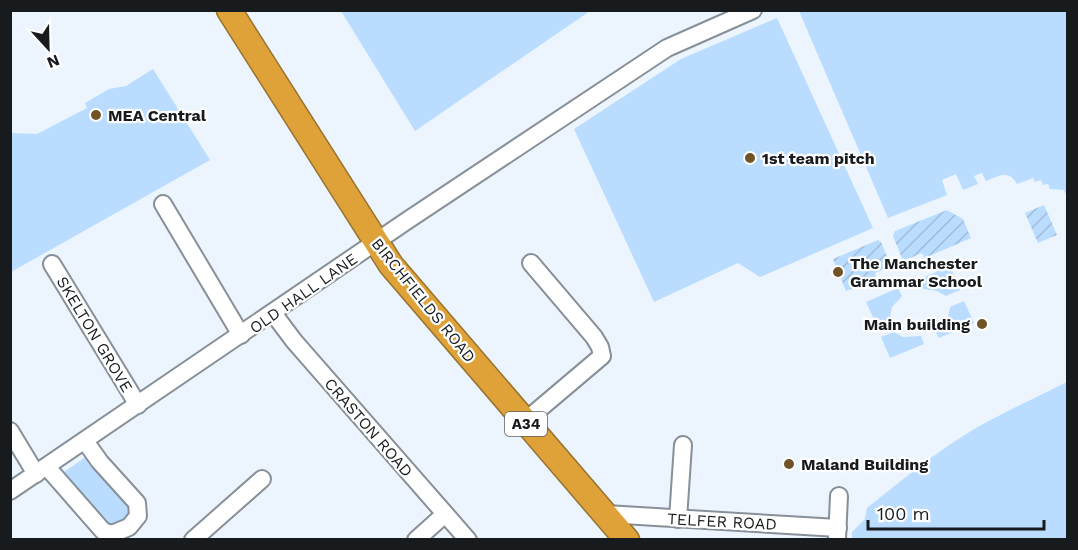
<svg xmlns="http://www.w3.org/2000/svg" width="1078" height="550" font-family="'Work Sans',sans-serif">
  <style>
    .green { fill: #badcfe }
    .garden { fill: url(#garden-furrows) }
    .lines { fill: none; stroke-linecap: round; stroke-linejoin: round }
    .minor-casing { stroke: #879098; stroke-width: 20 }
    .highway-casing { stroke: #987330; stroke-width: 27 }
    .minor { stroke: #fff; stroke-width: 16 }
    .highway { stroke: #dea239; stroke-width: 24 }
    .poi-dot { fill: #705427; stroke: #fff; stroke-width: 2 }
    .labels { text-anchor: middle; stroke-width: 4.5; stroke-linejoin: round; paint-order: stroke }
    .shield { fill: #fff; stroke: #5d5f62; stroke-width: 1.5 }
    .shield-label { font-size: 15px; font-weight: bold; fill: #171b1e }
    .poi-label { font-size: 16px; font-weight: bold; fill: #171b1e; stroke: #fff; text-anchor: start }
    .street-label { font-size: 16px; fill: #171b1e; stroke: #fff }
  </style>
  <defs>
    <pattern id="garden-furrows" width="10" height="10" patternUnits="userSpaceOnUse" patternTransform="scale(1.5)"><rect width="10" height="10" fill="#badcfe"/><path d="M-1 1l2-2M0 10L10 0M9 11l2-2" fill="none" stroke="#9fbcd9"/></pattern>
  </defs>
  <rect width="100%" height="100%" fill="#ecf5fe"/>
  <g class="green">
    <path d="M 341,11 L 590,11 L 415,131 Z"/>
    <path d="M 799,11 L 1067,11 L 1067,198 L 1064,190 L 1050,189 L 1048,184 L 1043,185 L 1041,180 L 1035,182 L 1033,178 L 1017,184 C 1009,169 998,176 986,181 L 982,173 L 974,176 L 978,184 L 963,190 L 956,174 L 942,180 L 947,195 L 888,218 Z"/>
    <path d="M 777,18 L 873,228 L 760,277 L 738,263 L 654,302 L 574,129 L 681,59 Z"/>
    <path d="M 153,69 L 210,160 L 11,272 L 11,133 L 37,134 L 87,108 L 85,103 L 109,89 L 126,86 Z"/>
    <path d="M 950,266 L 960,290 L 946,296 L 937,291 L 918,288 L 915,281 Z"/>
    <path d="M 898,288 L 902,296 L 892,307 L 889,321 L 877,326 L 866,302 Z"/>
    <path d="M 964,301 L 974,323 L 939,338 L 935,330 L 948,318 L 950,307 Z"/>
    <path d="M 894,332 L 903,337 L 921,336 L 924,344 L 890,358 L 881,337 Z"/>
    <path d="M 1067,382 L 1067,539 L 852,539 L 852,532 L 865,519 L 867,508 C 902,480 937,451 976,428 C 1006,411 1037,397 1067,382 Z"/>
    <path d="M 87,456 L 134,506 L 134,515 L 110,530 L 64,474 L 64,472 Z"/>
  </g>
  <g class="garden">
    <path d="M 1044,205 L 1057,235 L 1038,243 L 1025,213 Z"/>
    <path d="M 947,210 L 963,219 L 971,238 L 925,258 L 922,253 L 903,261 L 893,236 L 895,231 Z"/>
    <path d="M 878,240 L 881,242 L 891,266 L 875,273 L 876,278 L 846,291 L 833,259 Z"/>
  </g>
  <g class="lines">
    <defs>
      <g id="minor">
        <path d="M 163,204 L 241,335"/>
        <path d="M 52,264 L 138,405"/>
        <path d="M 273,313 L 294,341 L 468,540"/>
        <path d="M 524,422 L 602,356 L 600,347 L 594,337 L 531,263"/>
        <path d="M 10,431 L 36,474"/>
        <path d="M 47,467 L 103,531 L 112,534 L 129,527 L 138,516 L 137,503 L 100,462 L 85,441"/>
        <path d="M 10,491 L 408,220 L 667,48 L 753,10"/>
        <path d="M 606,514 L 838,528"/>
        <path d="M 678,519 L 683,445"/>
        <path d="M 837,539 L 839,496"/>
        <path d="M 193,540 L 262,479"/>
        <path d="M 416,540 L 445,514"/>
      </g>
      <path id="highway" d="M 229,10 L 391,265 L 627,540"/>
    </defs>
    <use href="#minor" class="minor-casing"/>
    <use href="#highway" class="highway-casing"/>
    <use href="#minor" class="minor"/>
    <use href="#highway" class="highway"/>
  </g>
  <g class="poi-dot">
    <circle cx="96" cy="115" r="6"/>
    <circle cx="750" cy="158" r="6"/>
    <circle cx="838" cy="272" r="6"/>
    <circle cx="982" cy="324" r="6"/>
    <circle cx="789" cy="464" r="6"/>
  </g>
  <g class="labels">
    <rect class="shield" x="505" y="412" width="42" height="24" rx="4.5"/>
    <g class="shield-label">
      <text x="526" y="429">A34</text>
    </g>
    <g class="poi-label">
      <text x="108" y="121">MEA Central</text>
      <text x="762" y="164">1st team pitch</text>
      <text x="850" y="269">The Manchester<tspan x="850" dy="18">Grammar School</tspan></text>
      <text x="970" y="330" text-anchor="end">Main building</text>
      <text x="801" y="470">Maland Building</text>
    </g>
    <g class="street-label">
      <text transform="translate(303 293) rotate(-35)" y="6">OLD HALL LANE</text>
      <text transform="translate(424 300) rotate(51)" y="6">BIRCHFIELDS ROAD</text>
      <text transform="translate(95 334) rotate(59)" y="6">SKELTON GROVE</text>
      <text transform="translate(369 427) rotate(49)" y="6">CRASTON ROAD</text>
      <text transform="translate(722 521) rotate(3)" y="6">TELFER ROAD</text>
    </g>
  </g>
  <rect width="1078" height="550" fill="none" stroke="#171b1e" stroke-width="24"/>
  <g transform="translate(48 48) rotate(158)" stroke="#ffffff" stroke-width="4.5" paint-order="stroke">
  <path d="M0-4.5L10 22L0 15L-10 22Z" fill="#171b1e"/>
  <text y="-9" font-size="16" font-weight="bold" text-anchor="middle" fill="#171b1e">N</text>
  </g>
  <path d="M868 520v9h176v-9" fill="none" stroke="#171b1e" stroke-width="3"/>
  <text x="877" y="520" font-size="18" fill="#171b1e" stroke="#ffffff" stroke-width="4.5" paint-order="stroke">100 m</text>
</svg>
